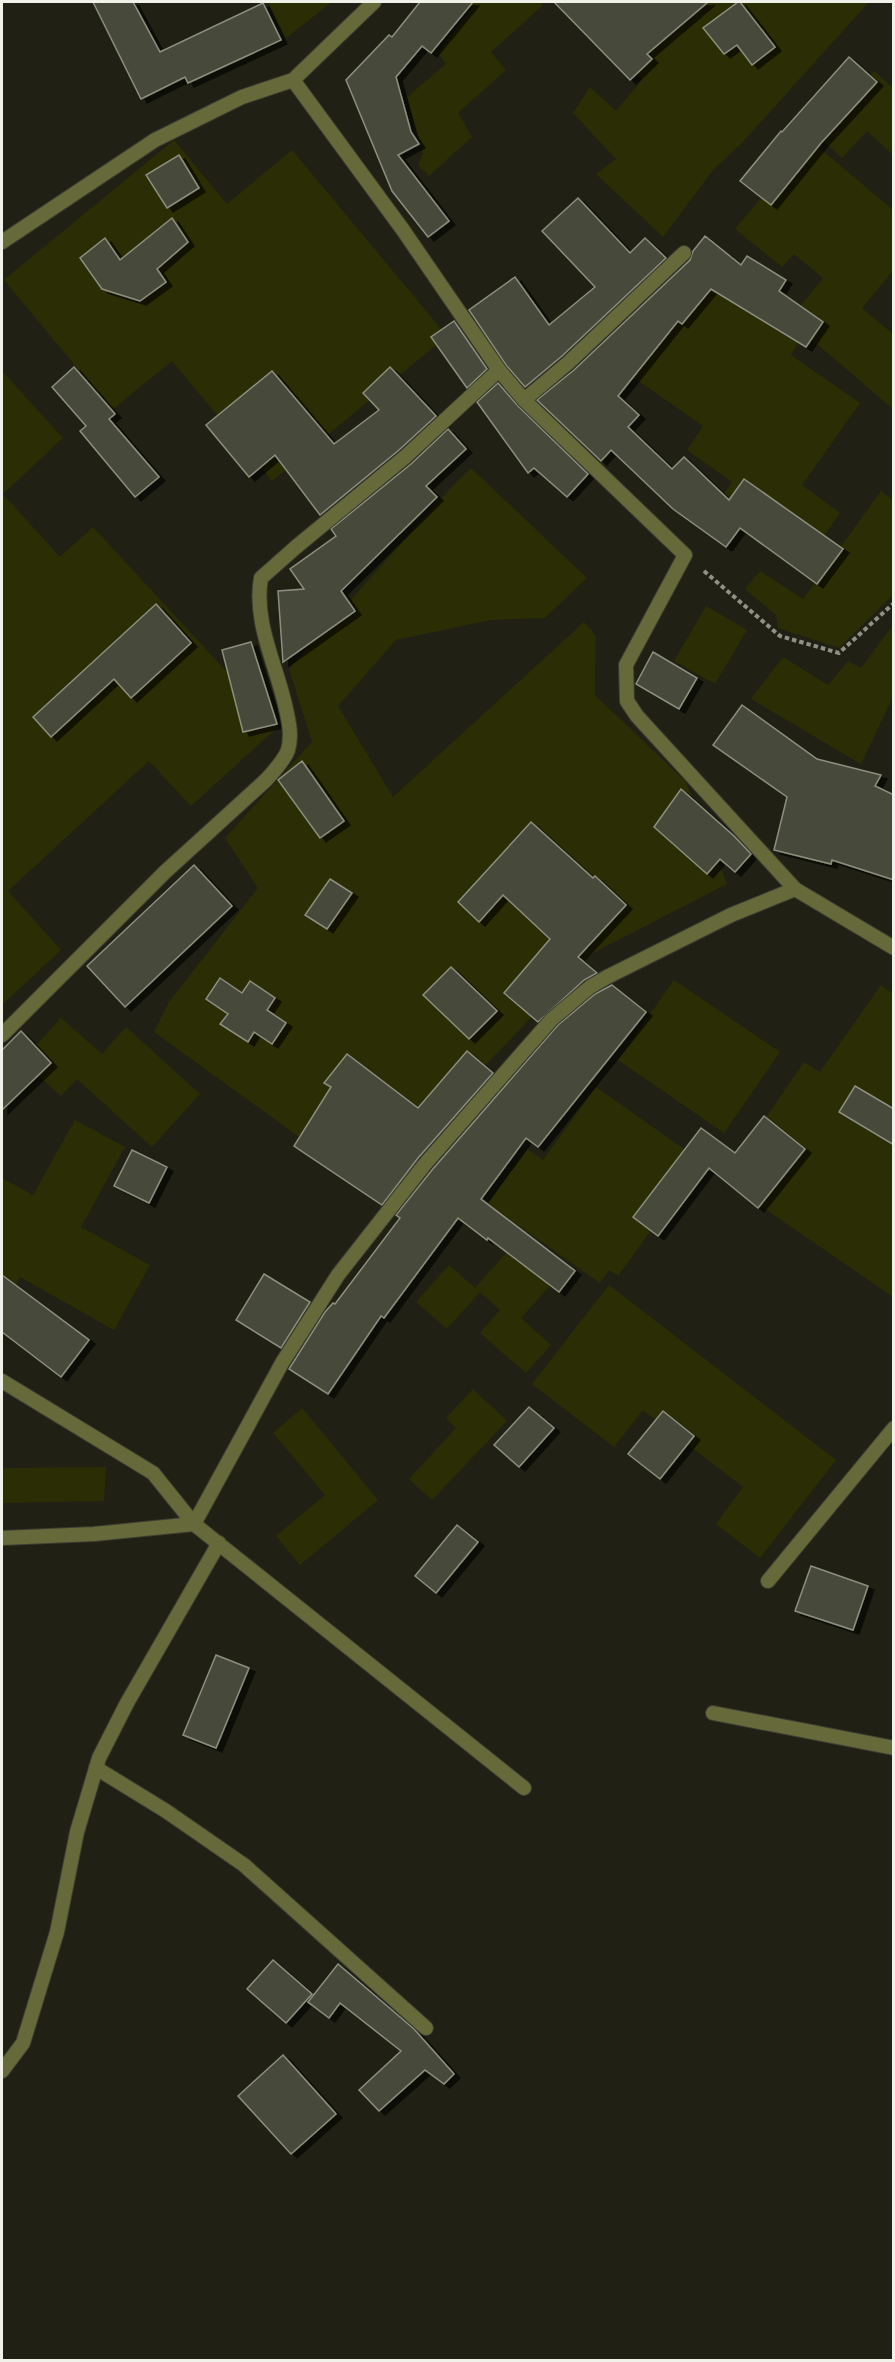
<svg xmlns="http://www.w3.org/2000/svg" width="895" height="2362" font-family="Spectral,serif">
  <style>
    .green { fill: #2b2d04 }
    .building { fill: #47483a; stroke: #8d8f7e; stroke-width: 1.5; filter: url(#shadow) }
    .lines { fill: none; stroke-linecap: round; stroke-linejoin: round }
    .service-casing { stroke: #3d3e32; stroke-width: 16 }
    .path { stroke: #8f9186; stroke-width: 4; stroke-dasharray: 4.5 3; stroke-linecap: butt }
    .service { stroke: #666a3a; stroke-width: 14 }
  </style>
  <defs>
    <filter id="shadow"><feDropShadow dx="6" dy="4" stdDeviation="0" flood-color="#0009"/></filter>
  </defs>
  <rect width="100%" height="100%" fill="#202114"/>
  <g class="green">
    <path d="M 268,2 L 332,2 L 286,38 Z"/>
    <path d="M 467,2 L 539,2 L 543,5 L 491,52 L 506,70 L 458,113 L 472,137 L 429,176 L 418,165 L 423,153 L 407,97 L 446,64 L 438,53 L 472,8 Z"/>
    <path d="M 580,2 L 869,2 L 741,144 L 713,170 L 663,237 L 596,174 L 616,159 L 573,113 L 590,87 L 616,111 L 642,80 L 594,29 Z"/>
    <path d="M 874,71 L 893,88 L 893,155 L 867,131 L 842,158 L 816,134 Z"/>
    <path d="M 174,140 L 227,204 L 292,150 L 447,336 L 272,481 L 172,361 L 112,410 L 4,280 Z"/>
    <path d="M 810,140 L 893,210 L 893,271 L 862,308 L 893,334 L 893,409 L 789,320 L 823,278 L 794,254 L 782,267 L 735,229 Z"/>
    <path d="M 703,272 L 800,340 L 791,355 L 860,403 L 802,485 L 840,513 L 805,563 L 718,502 L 732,482 L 687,450 L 703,426 L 630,375 Z"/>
    <path d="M 2,371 L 63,438 L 3,494 L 60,557 L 93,527 L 278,727 L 191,806 L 149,761 L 8,891 L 61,950 L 2,1005 Z"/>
    <path d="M 471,468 L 587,578 L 545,618 L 491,620 L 396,640 L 338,706 L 393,797 L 584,622 L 596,636 L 595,695 L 686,782 L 727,884 L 589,955 L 509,1041 L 367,1186 L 154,1032 L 169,1002 L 258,888 L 225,838 L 312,742 L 289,669 L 448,491 Z"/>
    <path d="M 881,491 L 893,500 L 893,595 L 839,648 L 778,628 L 776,615 L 745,589 L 760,571 L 803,599 Z"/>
    <path d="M 706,606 L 747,630 L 715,684 L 674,661 Z"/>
    <path d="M 893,625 L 893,697 L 861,764 L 751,699 L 783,657 L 828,685 L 848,661 L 861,668 Z"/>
    <path d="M 674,980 L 780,1052 L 724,1133 L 618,1060 Z"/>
    <path d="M 881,985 L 893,994 L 893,1297 L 723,1180 L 804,1062 L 820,1072 Z"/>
    <path d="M 61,1018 L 102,1054 L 126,1027 L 200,1094 L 152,1147 L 77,1079 L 61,1096 L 22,1061 Z"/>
    <path d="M 596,1087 L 701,1161 L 618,1276 L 609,1270 L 600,1283 L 488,1204 L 527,1149 L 543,1160 Z"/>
    <path d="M 75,1120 L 125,1147 L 81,1227 L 150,1265 L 114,1330 L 20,1277 L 2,1310 L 2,1178 L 33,1195 Z"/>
    <path d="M 514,1244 L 555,1280 L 521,1318 L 551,1345 L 526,1373 L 480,1333 L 500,1310 L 480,1292 L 447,1329 L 416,1302 L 449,1265 L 475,1288 Z"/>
    <path d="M 609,1285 L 836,1460 L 760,1558 L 716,1524 L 743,1487 L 643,1410 L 614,1447 L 532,1384 Z"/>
    <path d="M 473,1389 L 507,1421 L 432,1500 L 409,1479 L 456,1428 L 446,1418 Z"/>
    <path d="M 302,1408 L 378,1500 L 300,1565 L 276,1536 L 325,1495 L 273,1433 Z"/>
    <path d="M 106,1467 L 104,1501 L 2,1503 L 2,1468 Z"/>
  </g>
  <g class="building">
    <path d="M 93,2 L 133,2 L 160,52 L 263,3 L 281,40 L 188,83 L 185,77 L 141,99 Z"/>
    <path d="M 420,2 L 473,2 L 431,53 L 422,46 L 396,77 L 411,132 L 419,144 L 398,155 L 449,221 L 428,237 L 392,191 L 346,80 L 389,35 L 392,37 Z"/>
    <path d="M 554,2 L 708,2 L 647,54 L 652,59 L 630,80 Z"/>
    <path d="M 738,2 L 740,2 L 775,47 L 752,65 L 737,45 L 724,54 L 703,28 Z"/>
    <path d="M 849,57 L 877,82 L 821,143 L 771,205 L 740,181 L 781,131 L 782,132 Z"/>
    <path d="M 179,155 L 199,188 L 167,208 L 146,175 Z"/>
    <path d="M 578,198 L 630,253 L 645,238 L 666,258 L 562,356 L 525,387 L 506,365 L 469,310 L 515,277 L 549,325 L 595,287 L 542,231 Z"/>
    <path d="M 172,218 L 188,242 L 157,269 L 166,282 L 140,301 L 102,289 L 80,258 L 105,238 L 120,260 Z"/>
    <path d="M 705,236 L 741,265 L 747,256 L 786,280 L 779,291 L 823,322 L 806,347 L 711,289 L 682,324 L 678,321 L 618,396 L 639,415 L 628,427 L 672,469 L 684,457 L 729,500 L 744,479 L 843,549 L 817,584 L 740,528 L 726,547 L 673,509 L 611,450 L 601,461 L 537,400 L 574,370 L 690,260 L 693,251 Z"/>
    <path d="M 454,321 L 487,369 L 467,388 L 431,337 Z"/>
    <path d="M 74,367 L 115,414 L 109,419 L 159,477 L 135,497 L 80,431 L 86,426 L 52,387 Z"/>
    <path d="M 390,367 L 436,416 L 399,450 L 320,515 L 275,455 L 249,477 L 206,425 L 272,371 L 334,444 L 379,410 L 363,393 Z"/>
    <path d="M 498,383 L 518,406 L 588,474 L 567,497 L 534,468 L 528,473 L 477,402 Z"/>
    <path d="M 448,429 L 466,449 L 426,486 L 437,497 L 341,591 L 355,611 L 283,662 L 278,591 L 304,589 L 290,569 L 336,536 L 331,529 L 411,464 Z"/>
    <path d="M 156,604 L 191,643 L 131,698 L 114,679 L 51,737 L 33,717 Z"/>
    <path d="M 251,642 L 277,724 L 243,732 L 222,650 Z"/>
    <path d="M 653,652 L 697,678 L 679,709 L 636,684 Z"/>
    <path d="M 742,705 L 817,759 L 881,775 L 875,786 L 894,795 L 894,880 L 832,860 L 831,864 L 774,850 L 787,797 L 713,745 Z"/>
    <path d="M 302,761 L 344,821 L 320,838 L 278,780 Z"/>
    <path d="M 681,789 L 734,836 L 751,854 L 735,872 L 720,859 L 707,874 L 654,827 Z"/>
    <path d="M 531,822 L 593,878 L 595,876 L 626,905 L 578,957 L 597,973 L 584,980 L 538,1022 L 504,993 L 550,939 L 503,895 L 479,922 L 458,902 Z"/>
    <path d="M 194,865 L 232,906 L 125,1007 L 87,966 Z"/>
    <path d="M 330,879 L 352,893 L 327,929 L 305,915 Z"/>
    <path d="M 451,967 L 497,1011 L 469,1039 L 423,995 Z"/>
    <path d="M 220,978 L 242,993 L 250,981 L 275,998 L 267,1010 L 286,1023 L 272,1044 L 254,1032 L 248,1042 L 220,1024 L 228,1014 L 206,999 Z"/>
    <path d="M 612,985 L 646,1012 L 538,1147 L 526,1138 L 481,1199 L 575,1271 L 559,1292 L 488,1238 L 487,1240 L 458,1218 L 384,1318 L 381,1316 L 328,1394 L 289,1369 L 325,1312 L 333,1303 L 335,1304 L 400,1218 L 396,1215 L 432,1170 L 558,1025 L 595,994 Z"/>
    <path d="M 21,1031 L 51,1063 L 2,1110 L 2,1050 Z"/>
    <path d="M 467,1051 L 493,1073 L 418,1158 L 382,1205 L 294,1146 L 331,1087 L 324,1083 L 347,1054 L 418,1108 Z"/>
    <path d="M 855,1086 L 894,1109 L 894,1145 L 839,1112 Z"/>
    <path d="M 764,1116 L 805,1149 L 758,1208 L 709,1168 L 658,1236 L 633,1217 L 701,1128 L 735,1153 Z"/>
    <path d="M 132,1150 L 167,1167 L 149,1203 L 114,1186 Z"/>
    <path d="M 264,1274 L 310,1302 L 281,1348 L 236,1320 Z"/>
    <path d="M 2,1275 L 89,1340 L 61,1377 L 2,1332 Z"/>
    <path d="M 529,1407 L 554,1428 L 519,1467 L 494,1445 Z"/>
    <path d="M 663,1411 L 694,1436 L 660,1479 L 628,1454 Z"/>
    <path d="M 457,1525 L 478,1542 L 436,1593 L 415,1576 Z"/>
    <path d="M 811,1566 L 868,1586 L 853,1630 L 795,1611 Z"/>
    <path d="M 216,1655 L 249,1668 L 216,1748 L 183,1735 Z"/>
    <path d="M 273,1960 L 312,1994 L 286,2023 L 247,1989 Z"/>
    <path d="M 338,1964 L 414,2029 L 454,2074 L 444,2084 L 425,2070 L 379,2111 L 359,2090 L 401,2051 L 340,2003 L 329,2018 L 308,2002 Z"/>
    <path d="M 283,2055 L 336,2114 L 291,2154 L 238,2096 Z"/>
  </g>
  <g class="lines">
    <defs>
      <g id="service">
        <path d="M 293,80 L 403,230 L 499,370 L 524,400 L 685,555 L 626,665 L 627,701 L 637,716 L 795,889 L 894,948"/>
        <path d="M 2,242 L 155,140 L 242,97 L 293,80 L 374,2"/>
        <path d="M 524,400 L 568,363 L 684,253"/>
        <path d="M 2,1035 L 165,872 L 266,780 C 274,771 284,761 288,750 C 292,736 289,722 286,709 C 277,666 253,622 261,578 L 296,547 L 405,457 L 499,370"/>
        <path d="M 2,1381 L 153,1473 L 194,1524 L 524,1788"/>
        <path d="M 194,1524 L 282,1363 L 338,1275 L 425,1164 L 552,1019 L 590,987 L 607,977 L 731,915 L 795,889"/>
        <path d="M 2,1538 L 94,1534 L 194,1524"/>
        <path d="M 768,1581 L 894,1428"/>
        <path d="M 713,1713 L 894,1748"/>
        <path d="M 96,1768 L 166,1811 L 244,1865 L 426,2028"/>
        <path d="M 2,2071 L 23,2043 L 57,1932 L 77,1832 L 99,1758 L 127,1703 L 219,1543"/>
      </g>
    </defs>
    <use href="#service" class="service-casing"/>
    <path class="path" d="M 704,571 L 780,636 L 839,653 L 894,603"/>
    <use href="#service" class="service"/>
  </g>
  <rect width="895" height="2362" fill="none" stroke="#f0f2e9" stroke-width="6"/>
</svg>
